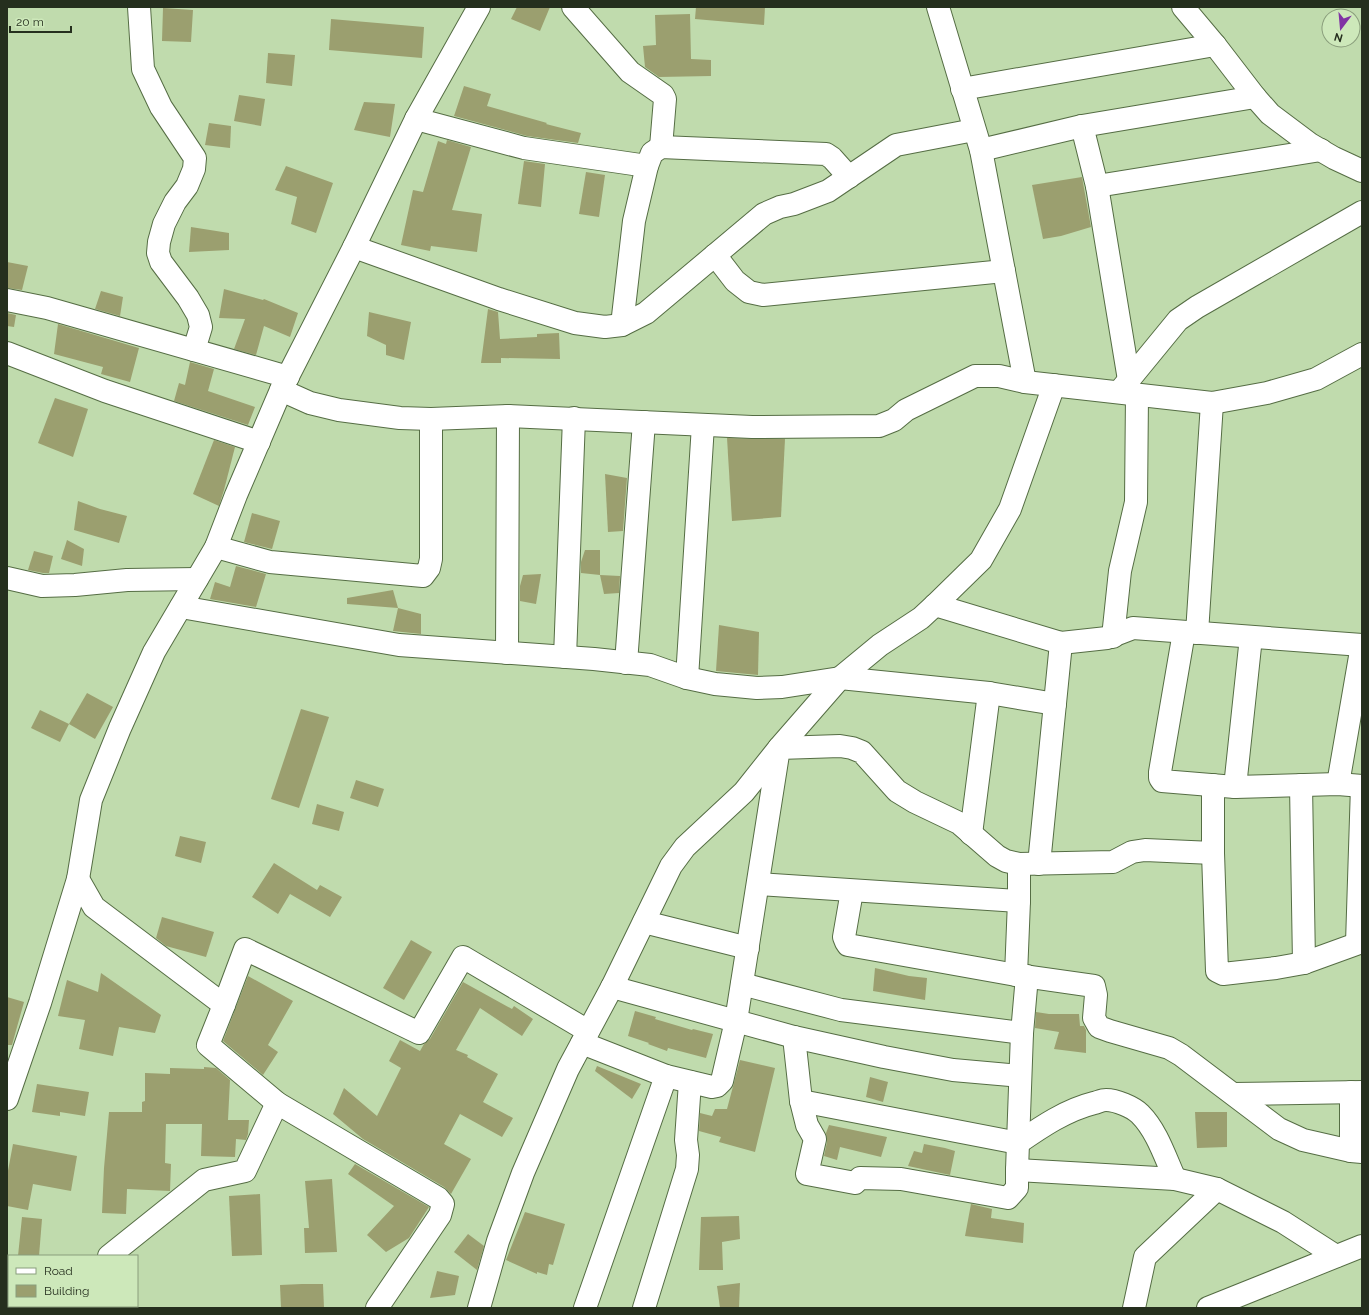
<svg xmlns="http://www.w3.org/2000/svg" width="1369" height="1315" font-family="Raleway,sans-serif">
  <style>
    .building { fill: #9b9f6f }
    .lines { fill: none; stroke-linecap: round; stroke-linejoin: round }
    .minor-casing { stroke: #556d44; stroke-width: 24 }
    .minor { stroke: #fff; stroke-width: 22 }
  </style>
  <rect width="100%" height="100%" fill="#c0dbad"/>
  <g class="building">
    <path d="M 517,7 L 550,7 L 540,31 L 511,19 Z"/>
    <path d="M 696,7 L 765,7 L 764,25 L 695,19 Z"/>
    <path d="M 163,8 L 193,10 L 191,42 L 162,41 Z"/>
    <path d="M 690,14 L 691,59 L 711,60 L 711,76 L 659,77 L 645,67 L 643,46 L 656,45 L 655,15 Z"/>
    <path d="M 331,19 L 424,27 L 422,58 L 329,50 Z"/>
    <path d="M 268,53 L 295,55 L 292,86 L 266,83 Z"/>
    <path d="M 464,86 L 491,94 L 487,106 L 547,123 L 546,124 L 581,133 L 578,143 L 527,136 L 454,116 Z"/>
    <path d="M 239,95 L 265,99 L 261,126 L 234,121 Z"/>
    <path d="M 364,102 L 395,104 L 390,137 L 354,130 Z"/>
    <path d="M 209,123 L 231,126 L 230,148 L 205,145 Z"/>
    <path d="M 447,140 L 471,147 L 452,210 L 482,214 L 477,252 L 431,246 L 430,251 L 401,245 L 413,190 L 423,192 L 438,141 L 446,144 Z"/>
    <path d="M 524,161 L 545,164 L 541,207 L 518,204 Z"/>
    <path d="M 286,166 L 333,183 L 316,233 L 291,224 L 297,197 L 275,190 Z"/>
    <path d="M 586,172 L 605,175 L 599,217 L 579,214 Z"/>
    <path d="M 1082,177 L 1091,227 L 1061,236 L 1043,239 L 1032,185 Z"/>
    <path d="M 191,227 L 229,233 L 229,250 L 189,252 Z"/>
    <path d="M 7,262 L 28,266 L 22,290 L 7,288 Z"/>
    <path d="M 224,289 L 263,300 L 264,299 L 298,313 L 290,337 L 264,326 L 256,355 L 234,349 L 245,319 L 219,318 Z"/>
    <path d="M 101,291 L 123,297 L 120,316 L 95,309 Z"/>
    <path d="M 488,309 L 498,312 L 500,339 L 537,337 L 537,334 L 559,333 L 560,359 L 501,358 L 501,363 L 481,363 Z"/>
    <path d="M 369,312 L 411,322 L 404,360 L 386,355 L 386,345 L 367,336 Z"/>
    <path d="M 7,313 L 16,315 L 14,327 L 7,326 Z"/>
    <path d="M 58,324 L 139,348 L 130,382 L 101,374 L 103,367 L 54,354 Z"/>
    <path d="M 190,362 L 214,369 L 208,391 L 255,407 L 248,425 L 174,401 L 179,383 L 185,385 Z"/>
    <path d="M 55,398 L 88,409 L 73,457 L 38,443 Z"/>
    <path d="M 727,438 L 785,439 L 781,517 L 732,521 Z"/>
    <path d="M 214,440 L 235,447 L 224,490 L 219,506 L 193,494 Z"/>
    <path d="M 605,474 L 627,478 L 623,531 L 608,532 Z"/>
    <path d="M 78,501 L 100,509 L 127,516 L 119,543 L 74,530 Z"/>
    <path d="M 252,513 L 280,521 L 272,549 L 244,542 Z"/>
    <path d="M 67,540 L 84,549 L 82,566 L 61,559 Z"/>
    <path d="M 585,550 L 600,550 L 600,575 L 581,573 L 581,562 Z"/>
    <path d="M 34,551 L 53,556 L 49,573 L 43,573 L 28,570 Z"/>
    <path d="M 236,566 L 266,574 L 256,607 L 210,599 L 215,582 L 230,587 Z"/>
    <path d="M 541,574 L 536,604 L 520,601 L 520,586 L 523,575 Z"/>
    <path d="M 600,575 L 620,576 L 619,593 L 604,594 Z"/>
    <path d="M 393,590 L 398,608 L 347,604 L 347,598 Z"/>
    <path d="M 398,608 L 421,614 L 421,634 L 393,631 Z"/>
    <path d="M 719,625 L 759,632 L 758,675 L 716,671 Z"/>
    <path d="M 87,693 L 113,707 L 95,739 L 69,724 Z"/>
    <path d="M 301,709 L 329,717 L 299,808 L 271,799 Z"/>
    <path d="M 40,710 L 69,724 L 60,742 L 31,728 Z"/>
    <path d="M 356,780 L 384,789 L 378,807 L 350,798 Z"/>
    <path d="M 317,804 L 344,812 L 339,831 L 312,824 Z"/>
    <path d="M 180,836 L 206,842 L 201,863 L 175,856 Z"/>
    <path d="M 274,863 L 317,890 L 320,885 L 342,897 L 330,917 L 290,894 L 278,914 L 252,897 Z"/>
    <path d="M 162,917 L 214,932 L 206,957 L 166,946 L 156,938 Z"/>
    <path d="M 411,940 L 432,952 L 404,1000 L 383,988 Z"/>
    <path d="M 875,968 L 909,976 L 927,978 L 925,1000 L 873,991 Z"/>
    <path d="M 101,973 L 161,1015 L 155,1033 L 119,1027 L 113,1056 L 79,1049 L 85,1020 L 58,1016 L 67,980 L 98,992 Z"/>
    <path d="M 248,976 L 293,1001 L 268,1045 L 278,1052 L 263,1075 L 223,1041 Z"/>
    <path d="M 463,982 L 512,1009 L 514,1006 L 533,1019 L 522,1036 L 480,1008 L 456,1050 L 468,1055 L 467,1057 L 498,1074 L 483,1102 L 513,1118 L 502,1137 L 460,1114 L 444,1144 L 471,1159 L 451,1194 L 444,1187 L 363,1139 L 333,1114 L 344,1088 L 377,1116 L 401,1068 L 389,1061 L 400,1040 L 420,1051 L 424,1044 L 430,1039 Z"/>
    <path d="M 7,997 L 24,1002 L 12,1045 L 7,1045 Z"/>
    <path d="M 635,1011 L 656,1017 L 655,1019 L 692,1030 L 693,1029 L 713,1034 L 706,1058 L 668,1048 L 667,1051 L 648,1044 L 649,1043 L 628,1036 Z"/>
    <path d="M 1036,1012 L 1049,1014 L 1079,1014 L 1080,1026 L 1084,1026 L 1086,1030 L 1086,1053 L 1054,1049 L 1059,1032 L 1035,1028 Z"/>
    <path d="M 740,1060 L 775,1068 L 755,1152 L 719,1142 L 721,1137 L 699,1131 L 700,1113 L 712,1116 L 715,1109 L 727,1109 Z"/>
    <path d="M 597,1066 L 641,1084 L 632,1099 L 595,1071 Z"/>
    <path d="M 204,1067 L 216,1068 L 230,1080 L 228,1120 L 249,1120 L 248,1134 L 246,1140 L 236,1139 L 235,1157 L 201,1156 L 202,1124 L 166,1124 L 165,1163 L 171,1164 L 170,1191 L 127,1189 L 126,1214 L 102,1213 L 104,1168 L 109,1112 L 142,1112 L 142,1102 L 145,1101 L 145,1073 L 170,1074 L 170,1068 L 204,1069 Z"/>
    <path d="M 870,1077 L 888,1082 L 883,1102 L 866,1097 Z"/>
    <path d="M 37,1084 L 89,1092 L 85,1116 L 60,1112 L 60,1116 L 32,1112 Z"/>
    <path d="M 1195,1112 L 1227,1112 L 1227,1147 L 1197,1148 Z"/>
    <path d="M 829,1125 L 887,1137 L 881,1157 L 840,1147 L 837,1160 L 824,1156 L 827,1142 L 826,1133 Z"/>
    <path d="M 13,1144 L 77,1156 L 71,1191 L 33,1184 L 28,1210 L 7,1206 L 7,1176 Z"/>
    <path d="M 924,1144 L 945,1148 L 955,1151 L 950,1175 L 908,1166 L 914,1151 L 922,1153 Z"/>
    <path d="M 355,1164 L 429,1207 L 409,1238 L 386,1252 L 367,1235 L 394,1206 L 348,1174 Z"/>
    <path d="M 332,1179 L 337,1252 L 305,1253 L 304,1228 L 309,1228 L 305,1181 Z"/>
    <path d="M 260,1194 L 262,1255 L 232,1256 L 229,1196 Z"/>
    <path d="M 971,1204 L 992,1209 L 991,1218 L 1024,1223 L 1023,1243 L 965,1236 Z"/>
    <path d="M 525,1212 L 565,1224 L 553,1265 L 549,1264 L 547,1275 L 537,1272 L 537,1274 L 506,1260 Z"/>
    <path d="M 739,1216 L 740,1239 L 722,1242 L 723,1270 L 699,1270 L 701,1217 Z"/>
    <path d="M 22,1217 L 42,1219 L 39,1256 L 18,1256 Z"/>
    <path d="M 468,1234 L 484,1246 L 477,1270 L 454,1252 Z"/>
    <path d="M 437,1271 L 459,1276 L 455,1295 L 430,1298 Z"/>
    <path d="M 740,1283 L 739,1308 L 720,1308 L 717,1286 Z"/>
    <path d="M 302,1284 L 323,1284 L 324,1308 L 281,1308 L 280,1285 Z"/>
  </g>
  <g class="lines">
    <defs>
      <g id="minor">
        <path d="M 139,7 L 143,69 L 161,107 L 195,158 L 194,169 L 187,186 L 175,202 L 164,224 L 159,242 L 158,253 L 161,262 L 188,298 L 198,315 L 201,327 L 194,350"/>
        <path d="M 573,7 L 630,72 L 663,95 L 665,99 L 661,147"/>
        <path d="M 938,7 L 981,150 L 1025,382"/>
        <path d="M 1183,7 L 1215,45 L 1255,97 L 1270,114 L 1310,144 L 1334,158 L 1362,171"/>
        <path d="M 962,89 L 1215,45"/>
        <path d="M 416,119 L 524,148 L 647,166"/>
        <path d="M 1082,126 L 1097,186 L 1129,380"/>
        <path d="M 981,150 L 1082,126 L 1255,97"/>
        <path d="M 1097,186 L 1321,150"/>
        <path d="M 354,247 L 499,299 L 575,323 L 605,327 L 622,325 L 646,313 L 764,214 L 780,207 L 794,204 L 828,191 L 896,145 L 974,130"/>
        <path d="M 715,255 L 735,281 L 749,292 L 763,295 L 1004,271"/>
        <path d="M 7,300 L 47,308 L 288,377"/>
        <path d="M 622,325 L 634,221 L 647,166 L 652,153 L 661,147 L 826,154 L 832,158 L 849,177"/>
        <path d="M 7,353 L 105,391 L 259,442"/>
        <path d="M 281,390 L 310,403 L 339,410 L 400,418 L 431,419 L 508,416 L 752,427 L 879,426 L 894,420 L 906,410 L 975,376 L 999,376 L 1025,382 L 1212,403 L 1267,393 L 1316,379 L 1362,354"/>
        <path d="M 1119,392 L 1178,320 L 1197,307 L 1362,212"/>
        <path d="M 216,547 L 270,562 L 423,576 L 429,568 L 431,559 L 431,419"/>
        <path d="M 7,578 L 42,586 L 75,585 L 127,580 L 197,579"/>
        <path d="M 935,605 L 1061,643 L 1107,638 L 1133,628 L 1362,645"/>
        <path d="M 181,607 L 399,645 L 594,659 L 650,665 L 687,678 L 715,684 L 757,688 L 782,687 L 840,678 L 989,693 L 1055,704"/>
        <path d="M 1184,632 L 1160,772 L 1160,778 L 1162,781 L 1235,787 L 1338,784 L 1362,786"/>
        <path d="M 1197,633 L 1212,403"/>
        <path d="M 1113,637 L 1120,571 L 1136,502 L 1137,395"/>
        <path d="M 507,653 L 508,416"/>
        <path d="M 565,657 L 574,418"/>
        <path d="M 626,663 L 644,422"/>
        <path d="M 687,678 L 703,425"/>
        <path d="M 1338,784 L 1362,645"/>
        <path d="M 1213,785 L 1213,853 L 1217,971 L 1223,974 L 1276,968 L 1304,963 L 1362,942"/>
        <path d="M 1301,785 L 1304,963"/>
        <path d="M 1235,787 L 1251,637"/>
        <path d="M 971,834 L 989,693"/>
        <path d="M 1039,864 L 1061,643"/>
        <path d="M 78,879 L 94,907 L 224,1005 L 208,1045 L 277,1103 L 438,1198 L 443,1204 L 440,1215 L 377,1308"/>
        <path d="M 758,884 L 1019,901"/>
        <path d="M 852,891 L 844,937 L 846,942 L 848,945 L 1016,975 L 1094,986 L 1096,995 L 1094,1018 L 1099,1027 L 1110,1031 L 1169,1048 L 1181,1055 L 1279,1129 L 1303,1140 L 1351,1151 L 1362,1152"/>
        <path d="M 644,922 L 748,948"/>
        <path d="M 1357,943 L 1362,786"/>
        <path d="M 1016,975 L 1019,901 L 1019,864"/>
        <path d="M 742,984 L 841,1010 L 1022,1033"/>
        <path d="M 612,987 L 794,1037 L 884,1057 L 953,1070 L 1020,1076"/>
        <path d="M 224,1005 L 245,949 L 419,1033 L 463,957 L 588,1031"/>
        <path d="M 794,1037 L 801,1101 L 807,1125 L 815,1139 L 807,1174 L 855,1183 L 860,1178 L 901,1179 L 1008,1198 L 1017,1188 L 1017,1170 L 1022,1033 L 1027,976"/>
        <path d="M 582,1043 L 666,1076 L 712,1087 L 717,1086 L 722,1081 L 736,1021 L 779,748 L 840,746 L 852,748 L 862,752 L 897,791 L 915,802 L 959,823 L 997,856 L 1006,861 L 1019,864 L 1113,862 L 1132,852 L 1145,850 L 1213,853"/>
        <path d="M 1234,1094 L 1362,1092"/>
        <path d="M 7,1099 L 40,1003 L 78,879 L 91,800 L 120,728 L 154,652 L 216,547 L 236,495 L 281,390 L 354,247 L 416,119 L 479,7"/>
        <path d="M 801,1101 L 1018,1143 C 1041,1127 1066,1110 1094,1103 C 1098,1102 1102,1100 1106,1100 C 1116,1100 1133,1107 1140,1114 C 1157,1131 1165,1157 1175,1179"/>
        <path d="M 1351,1151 L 1351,1092"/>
        <path d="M 1017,1170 L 1175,1179 L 1217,1189 L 1283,1222 L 1336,1256"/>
        <path d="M 109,1256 L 204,1180 L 245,1171 L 277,1103"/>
        <path d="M 45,1308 L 47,1306"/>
        <path d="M 479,1308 L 498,1241 L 523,1173 L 568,1069 L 612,987 L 671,866 L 685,847 L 744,792 L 779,748 L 840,678 L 880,645 L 921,618 L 935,605 L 981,560 L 1010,509 L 1054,385"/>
        <path d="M 585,1308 L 666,1076"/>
        <path d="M 644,1308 L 687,1169 L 688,1155 L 686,1140 L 690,1082"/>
        <path d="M 1134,1308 L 1145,1257 L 1217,1189"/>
        <path d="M 1208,1308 L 1362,1246"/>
      </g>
    </defs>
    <use href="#minor" class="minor-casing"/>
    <use href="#minor" class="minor"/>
  </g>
  <rect width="1369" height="1315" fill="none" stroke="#252f1e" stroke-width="16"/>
  <rect x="8" y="1255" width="130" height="52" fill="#cde8ba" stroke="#8a9e7c"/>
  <rect x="16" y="1268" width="20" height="6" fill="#ffffff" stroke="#8a9e7c"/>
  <text x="44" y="1275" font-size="12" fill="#252f1e">Road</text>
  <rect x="16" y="1285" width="20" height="12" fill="#9b9f6f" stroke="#8a9e7c"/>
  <text x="44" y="1295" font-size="12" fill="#252f1e">Building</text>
  <g transform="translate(1341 28) rotate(196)"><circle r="19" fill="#cde8ba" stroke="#8a9e7c"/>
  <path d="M0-3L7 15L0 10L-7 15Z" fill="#8033a4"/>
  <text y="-6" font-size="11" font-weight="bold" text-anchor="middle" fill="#252f1e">N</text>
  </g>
  <path d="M10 26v6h61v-6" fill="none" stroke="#252f1e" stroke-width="2"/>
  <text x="16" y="26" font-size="12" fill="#252f1e" stroke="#cde8ba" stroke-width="3" paint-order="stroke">20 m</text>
</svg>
